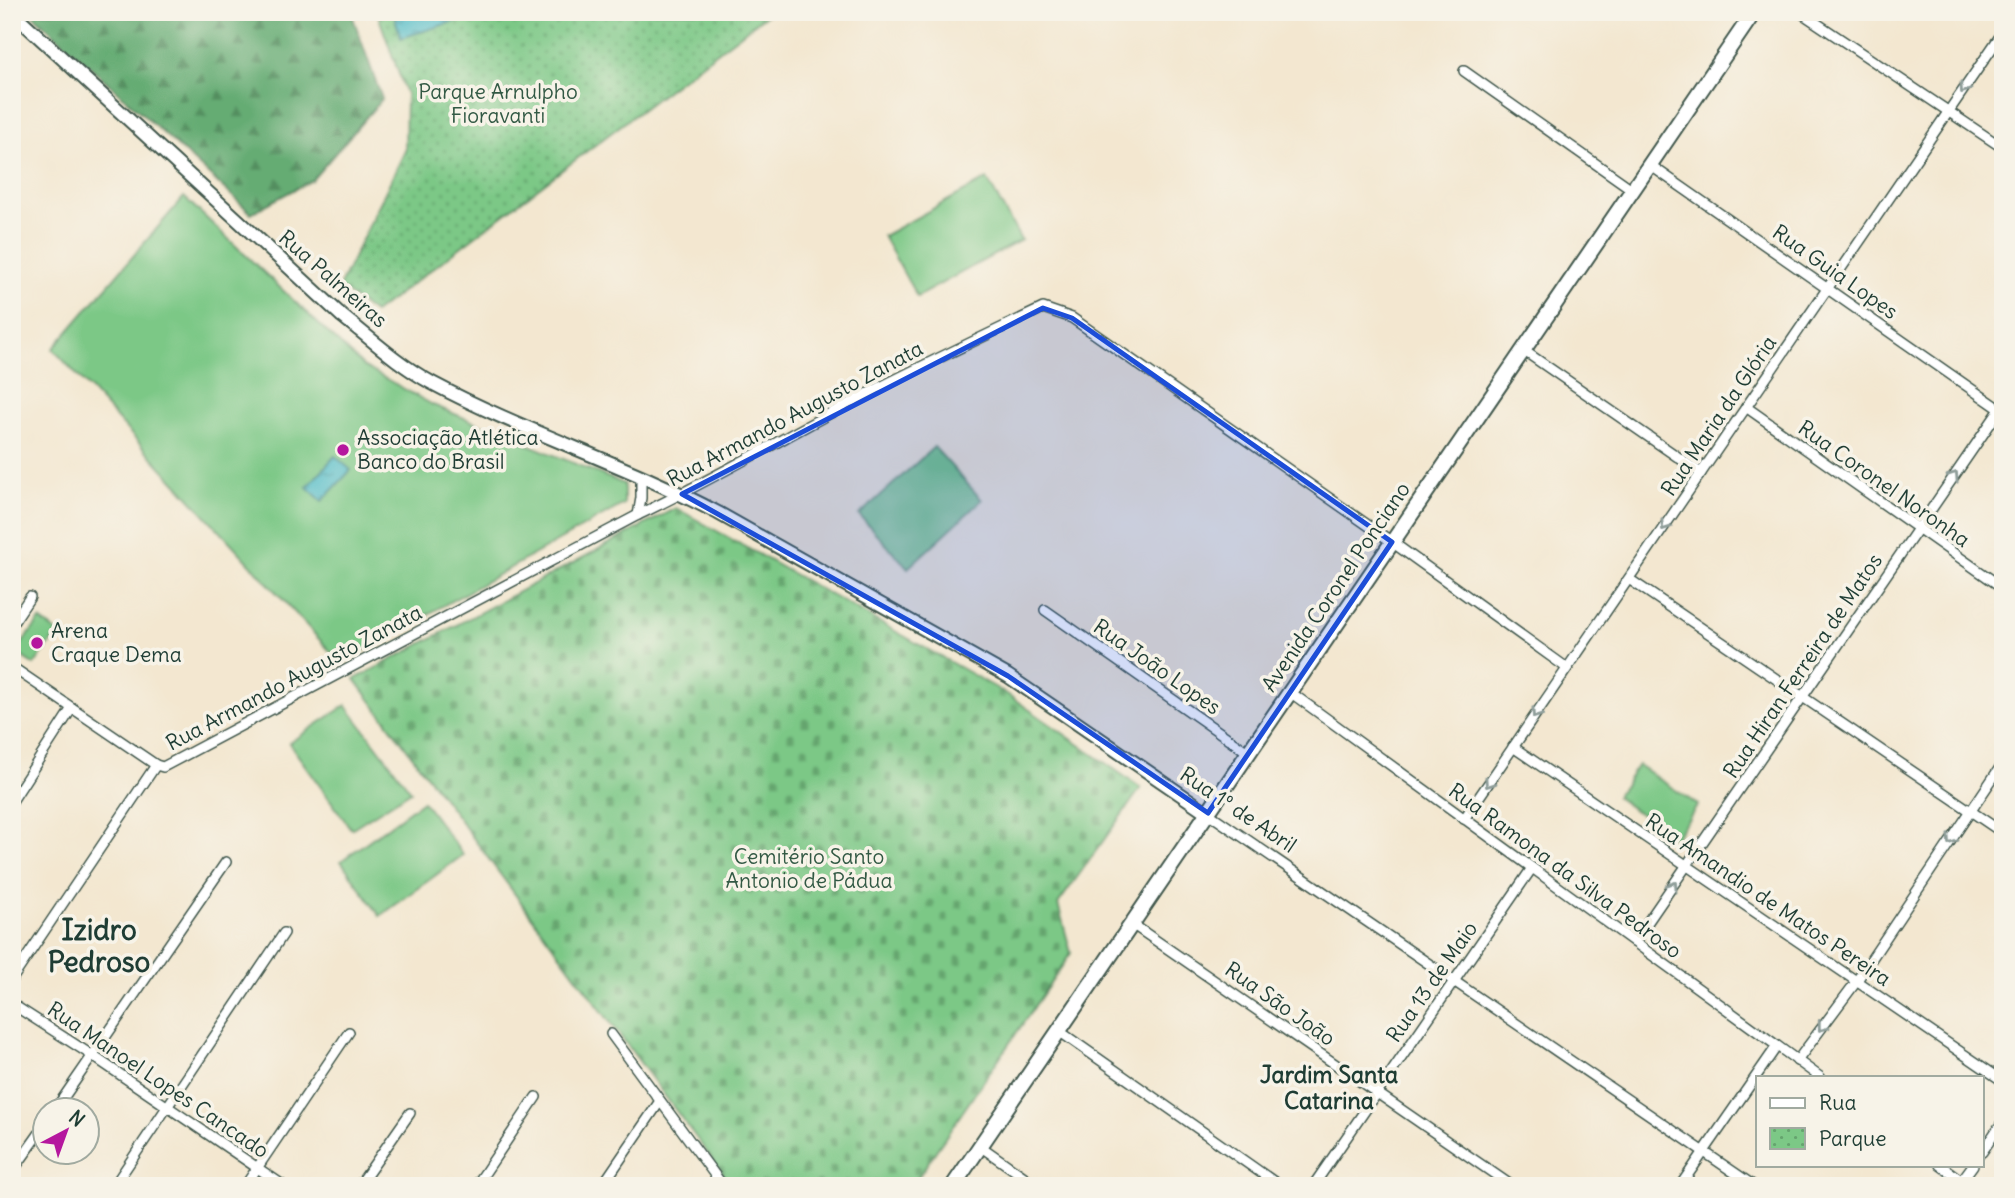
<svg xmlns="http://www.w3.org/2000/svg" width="2015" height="1198" font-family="Delius,sans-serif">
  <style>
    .forest { fill: url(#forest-firs); stroke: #427454; stroke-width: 2 }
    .cemetery { fill: url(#cemetery-stones); stroke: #4e825d; stroke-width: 2 }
    .park { fill: url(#park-dots); stroke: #4e825d; stroke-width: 2 }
    .pitch { fill: #7cc886; stroke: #4e825d; stroke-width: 2 }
    .water { fill: url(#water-ripples); stroke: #377c7e; stroke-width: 2 }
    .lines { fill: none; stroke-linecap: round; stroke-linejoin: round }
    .street-casing { stroke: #3f564b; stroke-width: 12 }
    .secondary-casing { stroke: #3f564b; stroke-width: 16 }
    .primary-casing { stroke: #3f564b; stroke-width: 18 }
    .street { stroke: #fff; stroke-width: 9 }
    .secondary { stroke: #fff; stroke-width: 12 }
    .primary { stroke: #fff; stroke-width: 14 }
    .oneway { stroke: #8f9e9a }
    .marked { fill: #1d4ed8; fill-opacity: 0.2; stroke: #1d4ed8; stroke-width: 5; stroke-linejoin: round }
    .poi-dot { fill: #b5179e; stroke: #f7f3e8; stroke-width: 2.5 }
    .labels { text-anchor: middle; stroke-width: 7; stroke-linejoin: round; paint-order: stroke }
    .park-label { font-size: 21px; fill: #325944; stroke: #f7f3e8 }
    .street-label { font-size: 21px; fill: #1f3d34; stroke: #f7f3e8 }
    .poi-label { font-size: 21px; fill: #1f3d34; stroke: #f7f3e8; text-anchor: start }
    .neighbourhood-label { font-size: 23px; font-weight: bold; fill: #1f3d34; stroke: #f7f3e8 }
    .district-label { font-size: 28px; font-weight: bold; fill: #1f3d34; stroke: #f7f3e8 }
  </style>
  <defs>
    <pattern id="forest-firs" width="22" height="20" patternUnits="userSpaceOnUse" patternTransform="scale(1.75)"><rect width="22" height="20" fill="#65ac73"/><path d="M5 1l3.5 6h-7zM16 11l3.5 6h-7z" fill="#538d5f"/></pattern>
    <pattern id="cemetery-stones" width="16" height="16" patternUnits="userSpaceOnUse" patternTransform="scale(1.75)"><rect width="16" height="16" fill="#7cc886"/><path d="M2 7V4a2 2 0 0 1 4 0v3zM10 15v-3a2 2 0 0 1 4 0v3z" fill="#65a46e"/></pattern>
    <pattern id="park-dots" width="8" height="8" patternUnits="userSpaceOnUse" patternTransform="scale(1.75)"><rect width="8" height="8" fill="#7cc886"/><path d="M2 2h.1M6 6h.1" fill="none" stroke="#65a46e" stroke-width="1.8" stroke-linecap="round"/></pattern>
    <pattern id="water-ripples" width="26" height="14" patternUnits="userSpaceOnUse" patternTransform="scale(1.75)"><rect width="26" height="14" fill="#4fbcc8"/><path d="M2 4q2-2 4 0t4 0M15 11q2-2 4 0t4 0" fill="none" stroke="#419aa3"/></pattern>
  </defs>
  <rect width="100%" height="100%" fill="#f7f3e8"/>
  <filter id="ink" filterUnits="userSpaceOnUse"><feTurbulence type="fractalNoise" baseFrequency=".0143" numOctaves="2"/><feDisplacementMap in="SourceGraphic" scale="14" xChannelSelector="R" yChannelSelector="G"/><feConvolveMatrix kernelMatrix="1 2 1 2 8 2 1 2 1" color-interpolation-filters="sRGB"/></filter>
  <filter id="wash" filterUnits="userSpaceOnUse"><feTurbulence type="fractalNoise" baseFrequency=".00686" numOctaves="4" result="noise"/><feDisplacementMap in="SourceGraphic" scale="28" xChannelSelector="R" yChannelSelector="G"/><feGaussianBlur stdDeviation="1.57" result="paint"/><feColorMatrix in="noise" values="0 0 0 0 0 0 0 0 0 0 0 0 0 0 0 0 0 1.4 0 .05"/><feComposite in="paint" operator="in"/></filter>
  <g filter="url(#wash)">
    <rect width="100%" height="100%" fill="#f3e7d0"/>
    <path class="forest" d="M 30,12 L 351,12 L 382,99 L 312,180 L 251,213 Z"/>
    <path class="cemetery" d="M 676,508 L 1007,694 L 1141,788 L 1058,904 L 1071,953 L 912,1186 L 732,1186 L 355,679 Z"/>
    <path class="park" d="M 377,12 L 770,12 L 374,313 L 339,287 L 405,151 L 406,94 Z"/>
    <g class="pitch">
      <path d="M 987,179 L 1021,240 L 917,297 L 883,236 Z"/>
      <path d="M 184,197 L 363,366 L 433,405 L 624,484 L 624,504 L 341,663 L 53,349 Z"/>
      <path d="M 934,447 L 982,500 L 908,568 L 859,515 Z"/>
      <path d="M 40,620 L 58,633 L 34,665 L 15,652 Z"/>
      <path d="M 346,705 L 411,791 L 351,829 L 289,743 Z"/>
      <path d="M 1638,765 L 1698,805 L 1675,838 L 1616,797 Z"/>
      <path d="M 423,801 L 463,855 L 380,916 L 341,861 Z"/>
    </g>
    <g class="water">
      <path d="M 393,12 L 485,12 L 401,38 Z"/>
      <path d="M 335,456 L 351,470 L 322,501 L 307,487 Z"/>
    </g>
  </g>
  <g filter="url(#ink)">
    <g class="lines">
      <defs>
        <g id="street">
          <path d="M 1800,12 L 2003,148"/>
          <path d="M 1464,71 L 1633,190"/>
          <path d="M 1650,165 L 2000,409"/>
          <path d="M 1523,350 L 1701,473"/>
          <path d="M 1746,407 L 2003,588"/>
          <path d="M 638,515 L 641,498 L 641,477"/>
          <path d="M 1629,579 L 2003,833"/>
          <path d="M 1045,610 L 1249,753"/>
          <path d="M 12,624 L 30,597"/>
          <path d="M 12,667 L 156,765 L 163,767 L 638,515 C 714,479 786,436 861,397 C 921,366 982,337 1043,308 L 1072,318 L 1392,542 L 1567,668"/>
          <path d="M 1290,692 L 1820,1077"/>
          <path d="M 1513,747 L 2003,1081"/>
          <path d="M 12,801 L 72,708"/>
          <path d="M 1208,813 L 1754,1186"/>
          <path d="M 1464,819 L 2003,32"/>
          <path d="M 1132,924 L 1512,1186"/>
          <path d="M 1634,942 L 2003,405"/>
          <path d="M 12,979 L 156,765"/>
          <path d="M 12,1004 L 93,1056 L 284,1186"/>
          <path d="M 1059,1031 L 1280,1186"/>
          <path d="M 611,1034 L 723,1186"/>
          <path d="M 1797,1061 L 1856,982 L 2003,763"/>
          <path d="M 55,1110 L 226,862"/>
          <path d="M 980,1146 L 1037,1186"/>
          <path d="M 1982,1152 L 2003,1121"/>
          <path d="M 1940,1165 L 1969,1186"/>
          <path d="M 12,1172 L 46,1124"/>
          <path d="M 1962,1180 L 1973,1165"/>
          <path d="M 114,1186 L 284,933"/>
          <path d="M 245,1186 L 349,1032"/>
          <path d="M 359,1186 L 410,1113"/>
          <path d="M 476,1186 L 536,1097"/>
          <path d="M 602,1186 L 660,1101"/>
          <path d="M 1313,1186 L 1532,868"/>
          <path d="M 1680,1186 L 1777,1046"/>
        </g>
        <path id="secondary" d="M 12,12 L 342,316 C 371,339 399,365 432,383 C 524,432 626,464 718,513 L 1008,676 L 1208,813"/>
        <path id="primary" d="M 953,1186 L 1754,12"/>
      </defs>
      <use href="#street" class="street-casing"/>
      <use href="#secondary" class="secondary-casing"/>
      <use href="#primary" class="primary-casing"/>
      <use href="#street" class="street"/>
      <use href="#secondary" class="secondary"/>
      <use href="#primary" class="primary"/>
    </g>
    <defs><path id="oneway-chevron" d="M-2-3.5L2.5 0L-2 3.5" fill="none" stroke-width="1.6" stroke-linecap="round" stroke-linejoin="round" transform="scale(1.75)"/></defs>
    <g class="oneway">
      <use href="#oneway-chevron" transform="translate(1964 89) rotate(124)"/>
      <use href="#oneway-chevron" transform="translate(1954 476) rotate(-56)"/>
      <use href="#oneway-chevron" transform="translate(1665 526) rotate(124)"/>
      <use href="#oneway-chevron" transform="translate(1536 714) rotate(124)"/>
      <use href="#oneway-chevron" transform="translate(1489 783) rotate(124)"/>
      <use href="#oneway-chevron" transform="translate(1951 840) rotate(124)"/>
      <use href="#oneway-chevron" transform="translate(1673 886) rotate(-56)"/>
      <use href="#oneway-chevron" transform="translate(1822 1027) rotate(127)"/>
    </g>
  </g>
  <path class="marked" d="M 1043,308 L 1072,318 L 1392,542 L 1208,813 L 1008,676 L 682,494 Z"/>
  <g class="poi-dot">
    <circle cx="343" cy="450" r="7"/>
    <circle cx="37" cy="643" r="7"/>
  </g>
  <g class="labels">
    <g class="park-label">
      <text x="498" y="99">Parque Arnulpho<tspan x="498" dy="24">Fioravanti</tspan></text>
      <text x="809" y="864">Cemitério Santo<tspan x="809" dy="24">Antonio de Pádua</tspan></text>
    </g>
    <g class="street-label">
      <text transform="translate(1835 272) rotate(35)" y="7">Rua Guia Lopes</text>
      <text transform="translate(333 279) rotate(41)" y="7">Rua Palmeiras</text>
      <text transform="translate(795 414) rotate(-28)" y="7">Rua Armando Augusto Zanata</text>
      <text transform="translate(1719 416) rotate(-56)" y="7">Rua Maria da Glória</text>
      <text transform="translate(1884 484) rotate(35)" y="7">Rua Coronel Noronha</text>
      <text transform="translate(1336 587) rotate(-56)" y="7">Avenida Coronel Ponciano</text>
      <text transform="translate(1803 666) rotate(-56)" y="7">Rua Hiran Ferreira de Matos</text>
      <text transform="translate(1157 667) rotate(35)" y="7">Rua João Lopes</text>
      <text transform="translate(294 678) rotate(-28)" y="7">Rua Armando Augusto Zanata</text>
      <text transform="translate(1238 810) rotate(34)" y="7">Rua 1º de Abril</text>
      <text transform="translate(1565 871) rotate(36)" y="7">Rua Ramona da Silva Pedroso</text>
      <text transform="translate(1768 900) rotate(34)" y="7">Rua Amandio de Matos Pereira</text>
      <text transform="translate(1432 982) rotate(-55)" y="7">Rua 13 de Maio</text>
      <text transform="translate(1280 1004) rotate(35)" y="7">Rua São João</text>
      <text transform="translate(158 1080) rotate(34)" y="7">Rua Manoel Lopes Cancado</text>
    </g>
    <g class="poi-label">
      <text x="357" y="445">Associação Atlética<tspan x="357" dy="24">Banco do Brasil</tspan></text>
      <text x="51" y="638">Arena<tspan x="51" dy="24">Craque Dema</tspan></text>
    </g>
    <g class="neighbourhood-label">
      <text x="1329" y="1083">Jardim Santa<tspan x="1329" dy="26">Catarina</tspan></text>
    </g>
    <g class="district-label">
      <text x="99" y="940">Izidro<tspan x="99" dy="32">Pedroso</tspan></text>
    </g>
  </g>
  <rect width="2015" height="1198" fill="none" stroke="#f7f3e8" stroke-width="42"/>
  <rect x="1756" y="1076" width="228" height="91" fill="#f7f3e8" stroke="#a1aaa0" stroke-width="2"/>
  <rect x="1770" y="1098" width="35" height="10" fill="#ffffff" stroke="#a1aaa0" stroke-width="2"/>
  <text x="1819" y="1110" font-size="21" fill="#1f3d34">Rua</text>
  <rect x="1770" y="1128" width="35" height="21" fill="url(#park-dots)" stroke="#a1aaa0" stroke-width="2"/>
  <text x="1819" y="1146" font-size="21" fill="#1f3d34">Parque</text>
  <g transform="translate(66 1131) rotate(41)"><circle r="33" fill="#f7f3e8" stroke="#a1aaa0" stroke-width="2"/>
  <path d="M0-5L12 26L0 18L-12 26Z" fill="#b5179e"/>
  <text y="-10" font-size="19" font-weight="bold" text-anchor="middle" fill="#1f3d34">N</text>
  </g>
</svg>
